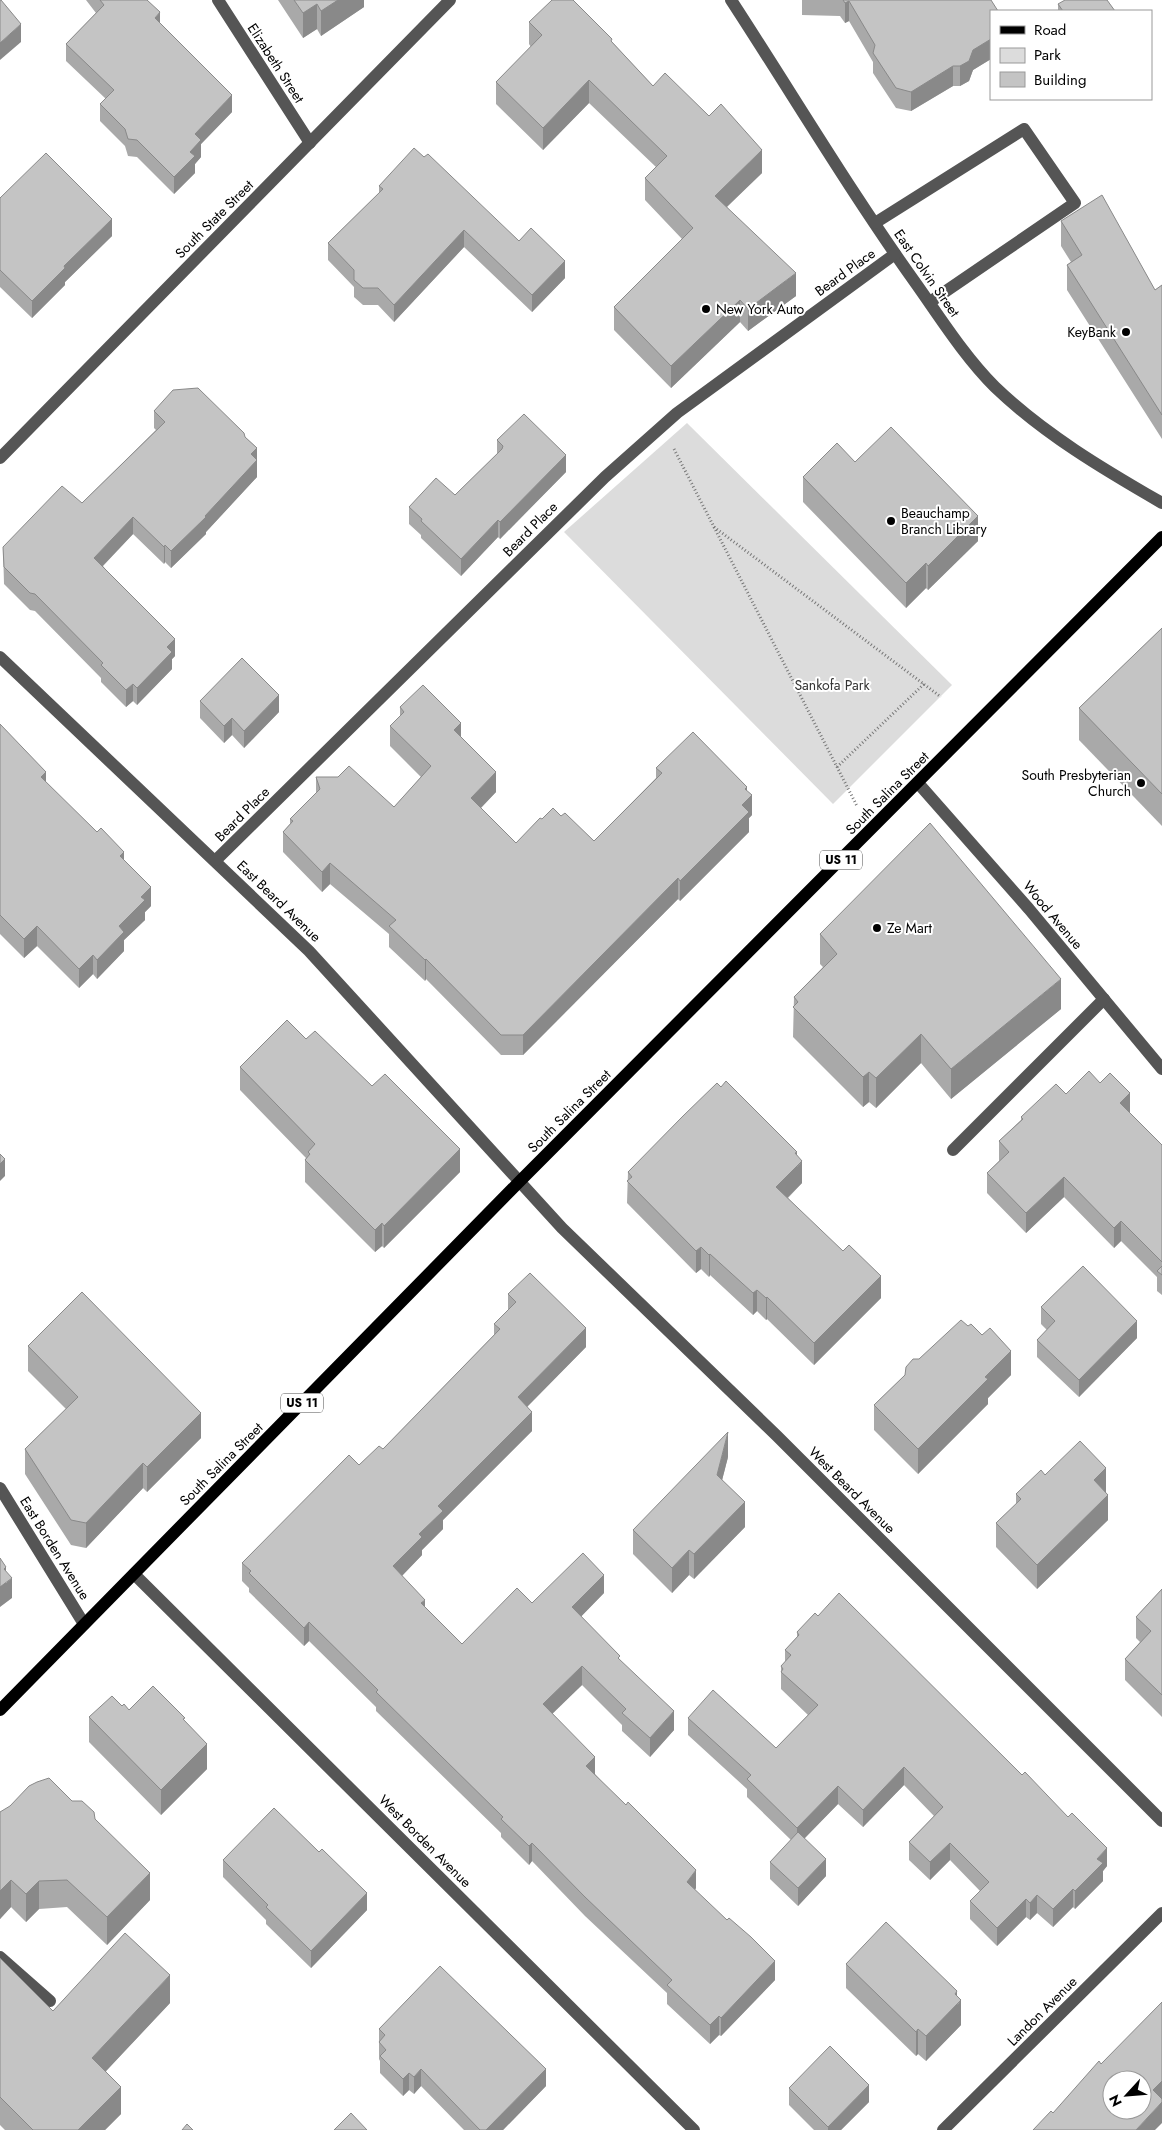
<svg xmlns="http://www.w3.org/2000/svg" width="1162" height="2130" font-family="Jost,sans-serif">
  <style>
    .green { fill: #dcdcdc }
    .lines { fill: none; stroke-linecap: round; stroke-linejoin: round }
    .path { stroke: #777; stroke-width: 3; stroke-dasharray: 1 2.5; stroke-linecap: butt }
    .minor { stroke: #555; stroke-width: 12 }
    .major { stroke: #000; stroke-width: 12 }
    .wall { fill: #a9a9a9 }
    .shaded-wall { fill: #898989 }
    .building { fill: #c4c4c4; stroke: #898989; fill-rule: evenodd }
    .poi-dot { fill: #000; stroke: #fff; stroke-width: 2 }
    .labels { text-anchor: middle; stroke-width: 4; stroke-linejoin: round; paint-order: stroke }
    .shield { fill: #fff; stroke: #4c4c4c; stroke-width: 1 }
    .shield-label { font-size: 12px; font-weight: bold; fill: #000 }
    .street-label { font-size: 14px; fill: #000; stroke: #fff }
    .poi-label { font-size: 14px; fill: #000; stroke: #fff; text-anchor: start }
    .park-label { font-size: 14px; fill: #333; stroke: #fff }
  </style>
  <rect width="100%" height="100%" fill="#fff"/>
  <path class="green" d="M 687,423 L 952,685 L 833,804 L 564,532 Z"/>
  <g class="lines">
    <g class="path">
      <path d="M 674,449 L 857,806"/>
      <path d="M 714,527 L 941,697"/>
      <path d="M 837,767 L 924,684"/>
    </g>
    <g class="minor">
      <path d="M 218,0 L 310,143"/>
      <path d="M 731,0 C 793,95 851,193 917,285 C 941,319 965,357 995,387 C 1044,434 1103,469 1162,503"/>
      <path d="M 875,223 L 1024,129 L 1075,203 L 930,302"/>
      <path d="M 0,458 L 450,0"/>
      <path d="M 0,657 L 309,951 L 562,1228 L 777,1436 L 1162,1821"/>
      <path d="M 918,783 L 1029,909 L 1162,1069"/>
      <path d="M 216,860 L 605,477 L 677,413 L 895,254"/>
      <path d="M 953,1150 L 1104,999"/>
      <path d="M 0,1488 L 84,1624"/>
      <path d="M 134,1574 L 694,2130"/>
      <path d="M 0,1957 L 50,2001"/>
      <path d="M 943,2130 L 1162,1913"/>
    </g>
    <path class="major" d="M 0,1710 L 520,1181 L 1162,537"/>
  </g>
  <g class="wall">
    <path d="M 86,0 L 147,0 L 160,23 L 232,112 L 201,144 L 201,157 L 195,164 L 195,173 L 174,194 L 137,157 L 128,156 L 125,146 L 100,121 L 100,104 L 106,99 L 66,61 L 66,44 L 96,13 Z"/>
    <path d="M 278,0 L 364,0 L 364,7 L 321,36 L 317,29 L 303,38 Z"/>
    <path d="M 802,0 L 991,0 L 991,59 L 973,70 L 969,81 L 960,86 L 953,86 L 911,111 L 896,108 L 873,73 L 873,62 L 849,21 L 845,23 L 840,16 L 802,15 Z"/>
    <path d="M 1058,4 L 1115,11 L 1058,11 Z"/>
    <path d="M 529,22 L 612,42 L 653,86 L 762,173 L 727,207 L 796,296 L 748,331 L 740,322 L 671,388 L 614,330 L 614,307 L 682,239 L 645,200 L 645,178 L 656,167 L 589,103 L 543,150 L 496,104 L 496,82 L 531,47 L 529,44 Z"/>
    <path d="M 424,157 L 519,241 L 565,278 L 532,312 L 464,247 L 394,322 L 378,305 L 363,305 L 354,297 L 354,287 L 328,260 L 328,243 L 379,193 L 379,186 Z"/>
    <path d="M 0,198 L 112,236 L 65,282 L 65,285 L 32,318 L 0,287 Z"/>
    <path d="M 1061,221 L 1155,290 L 1162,285 L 1162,439 L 1067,290 L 1067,265 L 1071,262 L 1061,246 Z"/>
    <path d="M 154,411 L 245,437 L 257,448 L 257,477 L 206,532 L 206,534 L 171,568 L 165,562 L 164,564 L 133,534 L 103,566 L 175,656 L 172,659 L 172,669 L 137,705 L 133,701 L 126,707 L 101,682 L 101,678 L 35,611 L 30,610 L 4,584 L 3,547 L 82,503 L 156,430 L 154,428 Z"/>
    <path d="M 497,440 L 566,472 L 500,539 L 498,537 L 461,576 L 421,538 L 421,535 L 409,524 L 409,507 L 455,495 L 497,454 Z"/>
    <path d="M 855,462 L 978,541 L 928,590 L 926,588 L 906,608 L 803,502 L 803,477 Z"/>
    <path d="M 1162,628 L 1162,826 L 1079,740 L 1079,708 Z"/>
    <path d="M 200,701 L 279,712 L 244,748 L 232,735 L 224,743 L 200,718 Z"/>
    <path d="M 400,707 L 461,737 L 496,792 L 481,808 L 516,843 L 542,819 L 561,816 L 594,841 L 656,778 L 656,768 L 747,791 L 752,815 L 749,818 L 749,832 L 680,901 L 678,899 L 523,1055 L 501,1055 L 426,979 L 425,981 L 389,947 L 389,934 L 330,884 L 322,892 L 283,852 L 283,832 L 290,824 L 290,819 L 316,793 L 316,777 L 394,807 L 421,777 L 390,746 L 390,726 L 400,716 Z"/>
    <path d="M 0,724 L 46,783 L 124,861 L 151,906 L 145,912 L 145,920 L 124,940 L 124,951 L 97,979 L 93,974 L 79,988 L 37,946 L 24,958 L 0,934 Z"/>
    <path d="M 820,934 L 1061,1009 L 951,1099 L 921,1063 L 876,1108 L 869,1102 L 863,1107 L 793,1037 L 794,997 L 823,967 L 820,964 Z"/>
    <path d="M 306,1039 L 460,1172 L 384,1248 L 382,1246 L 375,1252 L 305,1182 L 305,1160 L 306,1158 L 240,1090 L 240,1067 Z"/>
    <path d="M 1066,1094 L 1130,1113 L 1162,1145 L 1162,1295 L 1157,1291 L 1157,1277 L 1121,1241 L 1114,1248 L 1064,1197 L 1026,1233 L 987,1193 L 987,1173 L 999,1161 L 999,1141 L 1021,1120 L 1021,1117 Z"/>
    <path d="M 797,1155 L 802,1183 L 788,1198 L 881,1298 L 814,1365 L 767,1319 L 766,1320 L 757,1311 L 753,1315 L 710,1275 L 709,1277 L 701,1269 L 696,1273 L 627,1203 L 628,1172 Z"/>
    <path d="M 508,1294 L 586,1347 L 527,1407 L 532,1431 L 443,1520 L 443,1529 L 422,1550 L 422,1555 L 402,1576 L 425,1607 L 462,1644 L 532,1603 L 604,1593 L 581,1616 L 620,1660 L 674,1730 L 650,1757 L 622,1731 L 622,1725 L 582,1685 L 552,1713 L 595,1774 L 696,1888 L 695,1890 L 775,1980 L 721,2036 L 719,2035 L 710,2044 L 667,2004 L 667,1993 L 585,1916 L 532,1861 L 529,1865 L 501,1837 L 501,1833 L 376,1711 L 376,1707 L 309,1641 L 304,1646 L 249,1592 L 249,1588 L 242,1581 L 242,1563 L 359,1465 L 383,1449 L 494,1335 L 494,1324 L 508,1310 Z"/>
    <path d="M 1041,1307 L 1137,1338 L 1079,1397 L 1037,1357 L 1037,1340 L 1047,1330 L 1041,1324 Z"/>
    <path d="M 28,1346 L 201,1438 L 147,1492 L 143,1488 L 86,1548 L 71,1545 L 25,1474 L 25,1449 L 66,1409 L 28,1371 Z"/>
    <path d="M 919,1359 L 1011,1375 L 988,1398 L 988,1404 L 918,1474 L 874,1430 L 874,1405 L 905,1375 Z"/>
    <path d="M 728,1457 L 722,1480 L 745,1527 L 694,1579 L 689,1575 L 672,1593 L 633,1554 L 633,1530 Z"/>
    <path d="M 1045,1475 L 1106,1492 L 1108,1520 L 1037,1589 L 996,1547 L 996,1523 L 1016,1504 L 1016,1494 Z"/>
    <path d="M 1162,1589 L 1162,1717 L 1125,1680 L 1125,1659 L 1140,1642 L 1136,1638 L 1136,1617 Z"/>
    <path d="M 797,1632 L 1107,1866 L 1103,1871 L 1103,1881 L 1075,1909 L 1073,1907 L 1053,1927 L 1037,1913 L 1030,1920 L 1026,1917 L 997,1946 L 970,1919 L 970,1901 L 980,1891 L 950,1860 L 930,1880 L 909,1860 L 909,1842 L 934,1816 L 904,1785 L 863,1827 L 838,1804 L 804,1839 L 826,1876 L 798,1906 L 770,1879 L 770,1862 L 791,1840 L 747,1797 L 747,1789 L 688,1735 L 688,1718 L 776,1748 L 808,1715 L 781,1689 L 781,1666 L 785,1662 L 785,1650 L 797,1637 Z"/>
    <path d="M 122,1706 L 129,1710 L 185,1721 L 207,1769 L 161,1815 L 89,1742 L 89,1717 Z"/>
    <path d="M 72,1801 L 95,1819 L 150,1900 L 107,1945 L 67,1907 L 39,1909 L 26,1922 L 11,1907 L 0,1919 L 0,1812 Z"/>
    <path d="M 319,1852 L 367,1910 L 311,1968 L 266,1924 L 266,1920 L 223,1877 L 223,1860 Z"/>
    <path d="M 0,1958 L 53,2011 L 170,2003 L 106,2071 L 121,2114 L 105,2130 L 5,2130 L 0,2125 Z"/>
    <path d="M 846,1964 L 957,1995 L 961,2025 L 926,2061 L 918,2054 L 916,2056 L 846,1988 Z"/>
    <path d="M 379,2029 L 546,2086 L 503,2130 L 464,2130 L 421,2086 L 414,2094 L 409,2090 L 403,2096 L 380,2073 L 380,2061 L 379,2059 Z"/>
    <path d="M 789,2088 L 869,2102 L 841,2130 L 814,2130 L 789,2105 Z"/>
  </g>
  <g class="shaded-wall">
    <path d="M 338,0 L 364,0 L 364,7 L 321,36 L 321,11 Z"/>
    <path d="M 849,1 L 849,21 L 845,23 L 845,3 Z"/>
    <path d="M 317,4 L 317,29 L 303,38 L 303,13 Z"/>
    <path d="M 160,12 L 160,30 L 155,18 Z"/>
    <path d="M 21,24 L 21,42 L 0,60 L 0,43 Z"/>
    <path d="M 991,39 L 991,59 L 973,70 L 969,81 L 960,86 L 960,66 L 973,50 Z"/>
    <path d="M 953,66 L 953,86 L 911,111 L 911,92 Z"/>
    <path d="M 589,80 L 589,103 L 543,150 L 543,128 Z"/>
    <path d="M 232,95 L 232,112 L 201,144 L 201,157 L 195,164 L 195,173 L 174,194 L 174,177 L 190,152 L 195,134 Z"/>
    <path d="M 762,150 L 762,173 L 715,218 L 715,196 Z"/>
    <path d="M 112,219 L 112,236 L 65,282 L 65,285 L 32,318 L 32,301 L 64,266 Z"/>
    <path d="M 464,230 L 464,247 L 394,322 L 394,305 Z"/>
    <path d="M 565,261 L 565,278 L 532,312 L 532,295 Z"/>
    <path d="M 796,273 L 796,296 L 748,331 L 748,309 Z"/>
    <path d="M 740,300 L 740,322 L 671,388 L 671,366 Z"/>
    <path d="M 257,448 L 257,477 L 206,532 L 206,534 L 171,568 L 171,551 L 205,516 L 251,454 Z"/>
    <path d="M 566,455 L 566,472 L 500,539 L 500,522 Z"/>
    <path d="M 978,516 L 978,541 L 928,590 L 928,566 Z"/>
    <path d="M 133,517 L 133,534 L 94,575 L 94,558 Z"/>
    <path d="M 498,520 L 498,537 L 461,576 L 461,559 Z"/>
    <path d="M 165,545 L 165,562 L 164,564 L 164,547 Z"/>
    <path d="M 926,563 L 926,588 L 906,608 L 906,583 Z"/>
    <path d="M 175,639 L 175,656 L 172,659 L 172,669 L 137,705 L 137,688 L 167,647 Z"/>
    <path d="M 133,684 L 133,701 L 126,707 L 126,690 Z"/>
    <path d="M 279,695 L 279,712 L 244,748 L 244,731 Z"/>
    <path d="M 232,718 L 232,735 L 224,743 L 224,726 Z"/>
    <path d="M 461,723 L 461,743 L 454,730 Z"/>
    <path d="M 46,772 L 46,791 L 41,777 Z"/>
    <path d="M 496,772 L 496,792 L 471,818 L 471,798 Z"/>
    <path d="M 747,787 L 747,799 L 752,795 L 752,815 L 749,818 L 749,832 L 680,901 L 680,881 L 742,805 L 745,789 Z"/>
    <path d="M 124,852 L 124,871 L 120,856 Z"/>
    <path d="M 330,863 L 330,884 L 322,892 L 322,872 Z"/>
    <path d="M 678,878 L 678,899 L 523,1055 L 523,1035 Z"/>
    <path d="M 151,887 L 151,906 L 145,912 L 145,920 L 124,940 L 124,951 L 97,979 L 97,960 L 119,926 L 141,897 Z"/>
    <path d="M 37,926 L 37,946 L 24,958 L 24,939 Z"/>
    <path d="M 93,955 L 93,974 L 79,988 L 79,969 Z"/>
    <path d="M 426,959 L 426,979 L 425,981 L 425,960 Z"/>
    <path d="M 1061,979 L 1061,1009 L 951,1099 L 951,1069 Z"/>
    <path d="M 921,1034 L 921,1063 L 876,1108 L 876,1078 Z"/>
    <path d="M 869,1072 L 869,1102 L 863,1107 L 863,1077 Z"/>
    <path d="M 1130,1093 L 1130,1113 L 1120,1103 Z"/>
    <path d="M 460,1149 L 460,1172 L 384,1248 L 384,1226 Z"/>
    <path d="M 797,1152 L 797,1167 L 802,1161 L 802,1183 L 776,1209 L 776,1187 L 795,1153 Z"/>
    <path d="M 5,1159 L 5,1176 L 0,1181 L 0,1164 Z"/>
    <path d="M 1064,1177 L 1064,1197 L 1026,1233 L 1026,1213 Z"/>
    <path d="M 1121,1221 L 1121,1241 L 1114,1248 L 1114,1228 Z"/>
    <path d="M 382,1223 L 382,1246 L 375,1252 L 375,1230 Z"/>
    <path d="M 701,1247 L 701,1269 L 696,1273 L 696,1251 Z"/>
    <path d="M 710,1254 L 710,1275 L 709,1277 L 709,1255 Z"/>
    <path d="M 881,1276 L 881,1298 L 814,1365 L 814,1343 Z"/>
    <path d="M 757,1290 L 757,1311 L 753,1315 L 753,1293 Z"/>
    <path d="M 767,1297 L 767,1319 L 766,1320 L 766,1298 Z"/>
    <path d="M 1137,1321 L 1137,1338 L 1079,1397 L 1079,1380 Z"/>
    <path d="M 586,1328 L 586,1347 L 518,1416 L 518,1397 Z"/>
    <path d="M 1011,1351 L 1011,1375 L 988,1398 L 988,1404 L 918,1474 L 918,1449 L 985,1377 Z"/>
    <path d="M 532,1412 L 532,1431 L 443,1520 L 443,1529 L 422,1550 L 422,1555 L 393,1585 L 393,1566 L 419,1534 L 438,1506 Z"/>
    <path d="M 201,1413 L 201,1438 L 147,1492 L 147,1467 Z"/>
    <path d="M 728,1432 L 728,1457 L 717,1500 L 717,1475 Z"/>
    <path d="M 143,1463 L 143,1488 L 86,1548 L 86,1523 Z"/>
    <path d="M 1106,1468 L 1106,1492 L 1094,1505 L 1094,1480 Z"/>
    <path d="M 1108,1495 L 1108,1520 L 1037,1589 L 1037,1565 Z"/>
    <path d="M 745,1502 L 745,1527 L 694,1579 L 694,1554 Z"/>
    <path d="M 689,1550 L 689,1575 L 672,1593 L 672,1568 Z"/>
    <path d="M 6,1567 L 6,1583 L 12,1578 L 12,1598 L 0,1607 L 0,1587 L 4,1569 Z"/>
    <path d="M 604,1575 L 604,1593 L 572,1626 L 572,1607 Z"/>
    <path d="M 425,1600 L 425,1619 L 421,1603 Z"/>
    <path d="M 309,1622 L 309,1641 L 304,1646 L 304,1628 Z"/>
    <path d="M 582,1666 L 582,1685 L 543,1723 L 543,1704 Z"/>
    <path d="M 674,1711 L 674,1730 L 650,1757 L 650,1738 Z"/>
    <path d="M 207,1744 L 207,1769 L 161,1815 L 161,1790 Z"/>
    <path d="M 595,1757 L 595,1775 L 586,1766 Z"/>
    <path d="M 904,1767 L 904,1785 L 863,1827 L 863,1810 Z"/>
    <path d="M 838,1786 L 838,1804 L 797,1846 L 797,1828 Z"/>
    <path d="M 532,1843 L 532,1861 L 529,1865 L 529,1846 Z"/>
    <path d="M 950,1843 L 950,1860 L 930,1880 L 930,1862 Z"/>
    <path d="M 1107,1848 L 1107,1866 L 1103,1871 L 1103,1881 L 1075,1909 L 1075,1891 L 1097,1859 Z"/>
    <path d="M 826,1859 L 826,1876 L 798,1906 L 798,1888 Z"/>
    <path d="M 696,1870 L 696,1888 L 687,1900 L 687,1882 Z"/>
    <path d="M 150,1873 L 150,1900 L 107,1945 L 107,1917 Z"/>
    <path d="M 11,1880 L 11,1907 L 0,1919 L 0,1891 Z"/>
    <path d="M 39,1881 L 39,1909 L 26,1922 L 26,1894 Z"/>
    <path d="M 1073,1889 L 1073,1907 L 1053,1927 L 1053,1909 Z"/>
    <path d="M 367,1893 L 367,1910 L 311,1968 L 311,1951 Z"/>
    <path d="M 1037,1895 L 1037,1913 L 1030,1920 L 1030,1903 Z"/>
    <path d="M 1026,1899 L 1026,1917 L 997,1946 L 997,1928 Z"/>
    <path d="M 775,1961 L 775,1980 L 721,2036 L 721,2018 Z"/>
    <path d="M 170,1975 L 170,2003 L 92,2086 L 92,2058 Z"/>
    <path d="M 957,1991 L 957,2005 L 961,2000 L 961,2025 L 926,2061 L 926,2036 Z"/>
    <path d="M 719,2016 L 719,2035 L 710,2044 L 710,2025 Z"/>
    <path d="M 918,2029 L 918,2054 L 916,2056 L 916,2032 Z"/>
    <path d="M 421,2069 L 421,2086 L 414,2094 L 414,2077 Z"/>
    <path d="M 546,2069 L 546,2086 L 503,2130 L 486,2130 Z"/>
    <path d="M 409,2073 L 409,2090 L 403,2096 L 403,2079 Z"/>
    <path d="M 1162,2081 L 1162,2102 L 1153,2090 Z"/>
    <path d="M 869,2085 L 869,2102 L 841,2130 L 828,2130 L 828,2127 Z"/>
    <path d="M 121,2087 L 121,2114 L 105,2130 L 78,2130 Z"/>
    <path d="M 1162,2102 L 1162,2123 L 1155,2130 L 1136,2130 Z"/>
  </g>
  <g class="building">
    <path d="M 0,0 L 1,0 L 21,24 L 0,43 Z"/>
    <path d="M 100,0 L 147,0 L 160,12 L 155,18 L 232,95 L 195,134 L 201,140 L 190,152 L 195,156 L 174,177 L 137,140 L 128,139 L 125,129 L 100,104 L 114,90 L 66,44 L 104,5 Z"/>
    <path d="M 294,0 L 338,0 L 321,11 L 317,4 L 303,13 Z"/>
    <path d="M 552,0 L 573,0 L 612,39 L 611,41 L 653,86 L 665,73 L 709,116 L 721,104 L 762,150 L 715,196 L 796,273 L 748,309 L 740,300 L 671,366 L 614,307 L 693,228 L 645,178 L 667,156 L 589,80 L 543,128 L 496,82 L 542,35 L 529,22 Z"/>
    <path d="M 843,0 L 991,0 L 998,11 L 991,11 L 991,39 L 973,50 L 969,61 L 960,66 L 953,66 L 911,92 L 896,88 L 873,53 L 875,45 L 849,1 L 845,3 Z"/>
    <path d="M 1065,0 L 1107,0 L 1115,11 L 1063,11 L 1058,4 Z"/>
    <path d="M 414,148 L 424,157 L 428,154 L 519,241 L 531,228 L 565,261 L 532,295 L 464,230 L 394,305 L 378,288 L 363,288 L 354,280 L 354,270 L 328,243 L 383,189 L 379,186 Z"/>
    <path d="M 46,153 L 112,219 L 64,266 L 65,268 L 32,301 L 0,270 L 0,198 Z"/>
    <path d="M 1102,195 L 1155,290 L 1162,285 L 1162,415 L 1067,265 L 1082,255 L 1061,221 Z"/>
    <path d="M 198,388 L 244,433 L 245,437 L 257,448 L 251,454 L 257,460 L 205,516 L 206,517 L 171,551 L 165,545 L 164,547 L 133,517 L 94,558 L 175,639 L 167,647 L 172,652 L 137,688 L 133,684 L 126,690 L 101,665 L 103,663 L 35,594 L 30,593 L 4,567 L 3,547 L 62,486 L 82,503 L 165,422 L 154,411 L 173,390 Z"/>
    <path d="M 524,414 L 566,455 L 500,522 L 498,520 L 461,559 L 421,521 L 422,519 L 409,507 L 436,478 L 455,495 L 502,449 L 503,446 L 497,440 Z"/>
    <path d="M 891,427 L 978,516 L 928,566 L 926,563 L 906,583 L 803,477 L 837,443 L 855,462 Z"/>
    <path d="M 1162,628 L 1162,794 L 1079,708 Z"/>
    <path d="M 242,658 L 279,695 L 244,731 L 232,718 L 224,726 L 200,701 Z"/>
    <path d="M 423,685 L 461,723 L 454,730 L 496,772 L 471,798 L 516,843 L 540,818 L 542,819 L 553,808 L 561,816 L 565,813 L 594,841 L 662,773 L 656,768 L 693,732 L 747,787 L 745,789 L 752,795 L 742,805 L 749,812 L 680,881 L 678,878 L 523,1035 L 501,1035 L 426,959 L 425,960 L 389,926 L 396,920 L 330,863 L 322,872 L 283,832 L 293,821 L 290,819 L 320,789 L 316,777 L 338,777 L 349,766 L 394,807 L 431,766 L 390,726 L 404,712 L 400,707 Z"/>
    <path d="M 0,724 L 46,772 L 41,777 L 97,832 L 101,828 L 124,852 L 120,856 L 151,887 L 141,897 L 145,900 L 119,926 L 124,932 L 97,960 L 93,955 L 79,969 L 37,926 L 24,939 L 0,915 Z"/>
    <path d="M 930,823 L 1061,979 L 951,1069 L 921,1034 L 876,1078 L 869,1072 L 863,1077 L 793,1007 L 798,1002 L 794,997 L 837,954 L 820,934 Z"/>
    <path d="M 287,1020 L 306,1039 L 315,1031 L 372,1086 L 385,1074 L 460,1149 L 384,1226 L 382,1223 L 375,1230 L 305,1160 L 310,1154 L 308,1152 L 315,1144 L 240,1067 Z"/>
    <path d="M 1089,1071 L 1100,1083 L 1110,1073 L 1130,1093 L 1120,1103 L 1162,1145 L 1162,1262 L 1121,1221 L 1114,1228 L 1064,1177 L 1026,1213 L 987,1173 L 1009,1152 L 999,1141 L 1023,1119 L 1021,1117 L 1056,1084 L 1066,1094 Z"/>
    <path d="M 726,1081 L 797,1152 L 795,1153 L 802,1161 L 776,1187 L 843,1251 L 849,1245 L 881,1276 L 814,1343 L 767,1297 L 766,1298 L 757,1290 L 753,1293 L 710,1254 L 709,1255 L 701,1247 L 696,1251 L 627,1181 L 632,1177 L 628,1172 L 683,1116 L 717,1083 L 721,1087 Z"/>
    <path d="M 0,1154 L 5,1159 L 0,1164 Z"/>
    <path d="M 1083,1266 L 1137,1321 L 1079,1380 L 1037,1340 L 1055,1321 L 1041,1307 Z"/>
    <path d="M 1162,1266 L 1162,1275 L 1157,1271 Z"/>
    <path d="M 530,1273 L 586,1328 L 518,1397 L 532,1412 L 438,1506 L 443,1511 L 419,1534 L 422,1537 L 393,1566 L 425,1600 L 421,1603 L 462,1644 L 517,1588 L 532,1603 L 583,1553 L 604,1575 L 572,1607 L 620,1656 L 618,1658 L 674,1711 L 650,1738 L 622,1713 L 626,1709 L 582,1666 L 543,1704 L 595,1757 L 586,1766 L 626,1805 L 628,1802 L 696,1870 L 687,1882 L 727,1920 L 729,1918 L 751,1937 L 775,1961 L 721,2018 L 719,2016 L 710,2025 L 667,1985 L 672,1980 L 585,1897 L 532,1843 L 529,1846 L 501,1819 L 503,1817 L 376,1692 L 378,1690 L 309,1622 L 304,1628 L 249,1573 L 251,1571 L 242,1563 L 349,1455 L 359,1465 L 379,1446 L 383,1449 L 500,1329 L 494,1324 L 516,1302 L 508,1294 Z"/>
    <path d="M 82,1292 L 201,1413 L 147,1467 L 143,1463 L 86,1523 L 71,1520 L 25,1449 L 78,1397 L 28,1346 Z"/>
    <path d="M 961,1320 L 968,1326 L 971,1324 L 982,1335 L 990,1328 L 1011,1351 L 985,1377 L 988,1379 L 918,1449 L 874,1405 L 905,1375 L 906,1367 L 913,1359 L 919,1359 Z"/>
    <path d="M 728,1432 L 717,1475 L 745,1502 L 694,1554 L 689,1550 L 672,1568 L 633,1530 Z"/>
    <path d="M 1080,1441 L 1106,1468 L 1094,1480 L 1108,1495 L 1037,1565 L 996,1523 L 1021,1499 L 1016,1494 L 1041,1470 L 1045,1475 Z"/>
    <path d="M 0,1558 L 6,1567 L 4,1569 L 12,1578 L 0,1587 Z"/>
    <path d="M 1162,1589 L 1162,1695 L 1125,1659 L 1151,1631 L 1136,1617 Z"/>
    <path d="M 839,1593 L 1022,1775 L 1025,1772 L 1068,1817 L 1072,1813 L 1107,1848 L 1097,1859 L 1103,1863 L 1075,1891 L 1073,1889 L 1053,1909 L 1037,1895 L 1030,1903 L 1026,1899 L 997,1928 L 970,1901 L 989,1882 L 950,1843 L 930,1862 L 909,1842 L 943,1807 L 904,1767 L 863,1810 L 838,1786 L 797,1828 L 747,1779 L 751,1775 L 688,1718 L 713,1690 L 776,1748 L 818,1705 L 781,1672 L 783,1669 L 781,1666 L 791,1655 L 785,1650 L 799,1635 L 797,1632 L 815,1613 L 818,1616 Z"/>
    <path d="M 153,1686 L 185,1718 L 183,1719 L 207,1744 L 161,1790 L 89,1717 L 112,1696 L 122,1706 L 124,1704 L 129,1710 Z"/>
    <path d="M 49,1778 L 72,1801 L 82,1801 L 94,1812 L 95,1819 L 150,1873 L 107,1917 L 67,1880 L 39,1881 L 26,1894 L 11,1880 L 0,1891 L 0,1812 L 10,1806 L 29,1786 L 37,1782 Z"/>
    <path d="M 274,1808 L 319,1852 L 322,1849 L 367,1893 L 311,1951 L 266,1907 L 268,1905 L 223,1860 Z"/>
    <path d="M 798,1832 L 826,1859 L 798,1888 L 770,1862 Z"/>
    <path d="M 886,1922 L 957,1991 L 955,1994 L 961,2000 L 926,2036 L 918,2029 L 916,2032 L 846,1964 Z"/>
    <path d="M 125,1933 L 170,1975 L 92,2058 L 121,2087 L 78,2130 L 33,2130 L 0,2097 L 0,1958 L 53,2011 Z"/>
    <path d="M 440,1966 L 546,2069 L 486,2130 L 480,2130 L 421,2069 L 414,2077 L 409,2073 L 403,2079 L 380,2056 L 386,2050 L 379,2042 L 385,2035 L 379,2029 Z"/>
    <path d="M 1162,2002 L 1162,2081 L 1153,2090 L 1162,2099 L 1162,2102 L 1136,2130 L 1033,2130 L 1051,2111 L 1053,2113 L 1099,2061 L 1101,2064 ZM 1112,2080 L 1142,2080 L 1142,2110 L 1112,2110 Z"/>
    <path d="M 830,2046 L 869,2085 L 828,2127 L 789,2088 Z"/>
    <path d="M 351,2113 L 367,2130 L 334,2130 Z"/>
    <path d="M 187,2124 L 193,2130 L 182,2130 Z"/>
  </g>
  <g class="poi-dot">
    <circle cx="706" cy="309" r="5"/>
    <circle cx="1126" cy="332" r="5"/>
    <circle cx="891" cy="521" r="5"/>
    <circle cx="1141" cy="783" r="5"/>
    <circle cx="877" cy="928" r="5"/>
  </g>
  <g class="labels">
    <g class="shield">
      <rect x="820" y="850.5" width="42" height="19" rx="4"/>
      <rect x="281" y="1393.5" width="42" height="19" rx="4"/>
    </g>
    <g class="shield-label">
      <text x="841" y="864">US 11</text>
      <text x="302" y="1407">US 11</text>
    </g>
    <g class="street-label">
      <text transform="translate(276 63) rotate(57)" y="5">Elizabeth Street</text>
      <text transform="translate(214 219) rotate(-45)" y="5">South State Street</text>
      <text transform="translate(845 272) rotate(-36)" y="5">Beard Place</text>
      <text transform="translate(927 273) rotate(55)" y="5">East Colvin Street</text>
      <text transform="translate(530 529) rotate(-45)" y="5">Beard Place</text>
      <text transform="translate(887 793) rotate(-45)" y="5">South Salina Street</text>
      <text transform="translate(242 814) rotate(-45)" y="5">Beard Place</text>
      <text transform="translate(279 901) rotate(44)" y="5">East Beard Avenue</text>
      <text transform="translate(1053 915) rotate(50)" y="5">Wood Avenue</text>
      <text transform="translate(569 1111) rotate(-45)" y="5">South Salina Street</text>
      <text transform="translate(221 1464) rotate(-45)" y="5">South Salina Street</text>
      <text transform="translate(852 1490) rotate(45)" y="5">West Beard Avenue</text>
      <text transform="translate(55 1548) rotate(58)" y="5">East Borden Avenue</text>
      <text transform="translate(425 1841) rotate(45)" y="5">West Borden Avenue</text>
      <text transform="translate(1042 2011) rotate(-45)" y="5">Landon Avenue</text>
    </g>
    <g class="poi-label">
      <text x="716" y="314">New York Auto</text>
      <text x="1116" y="337" text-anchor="end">KeyBank</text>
      <text x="901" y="518">Beauchamp<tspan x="901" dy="16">Branch Library</tspan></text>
      <text x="1131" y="780" text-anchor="end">South Presbyterian<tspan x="1131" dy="16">Church</tspan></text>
      <text x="887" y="933">Ze Mart</text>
    </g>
    <g class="park-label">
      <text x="832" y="690">Sankofa Park</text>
    </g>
  </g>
  <rect x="990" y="10" width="162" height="90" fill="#ffffff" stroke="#999999"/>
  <rect x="1000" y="26" width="25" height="8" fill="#000000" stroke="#999999"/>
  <text x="1034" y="35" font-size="15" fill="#000000">Road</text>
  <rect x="1000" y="48" width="25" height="15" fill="#dcdcdc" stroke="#999999"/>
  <text x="1034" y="60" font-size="15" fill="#000000">Park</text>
  <rect x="1000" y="72" width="25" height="15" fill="#c4c4c4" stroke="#999999"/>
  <text x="1034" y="85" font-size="15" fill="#000000">Building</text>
  <g transform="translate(1127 2095) rotate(244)"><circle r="24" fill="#ffffff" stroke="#999999"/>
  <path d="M0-4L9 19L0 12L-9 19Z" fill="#000000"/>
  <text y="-8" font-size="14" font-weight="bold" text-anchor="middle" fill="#000000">N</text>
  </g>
</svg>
